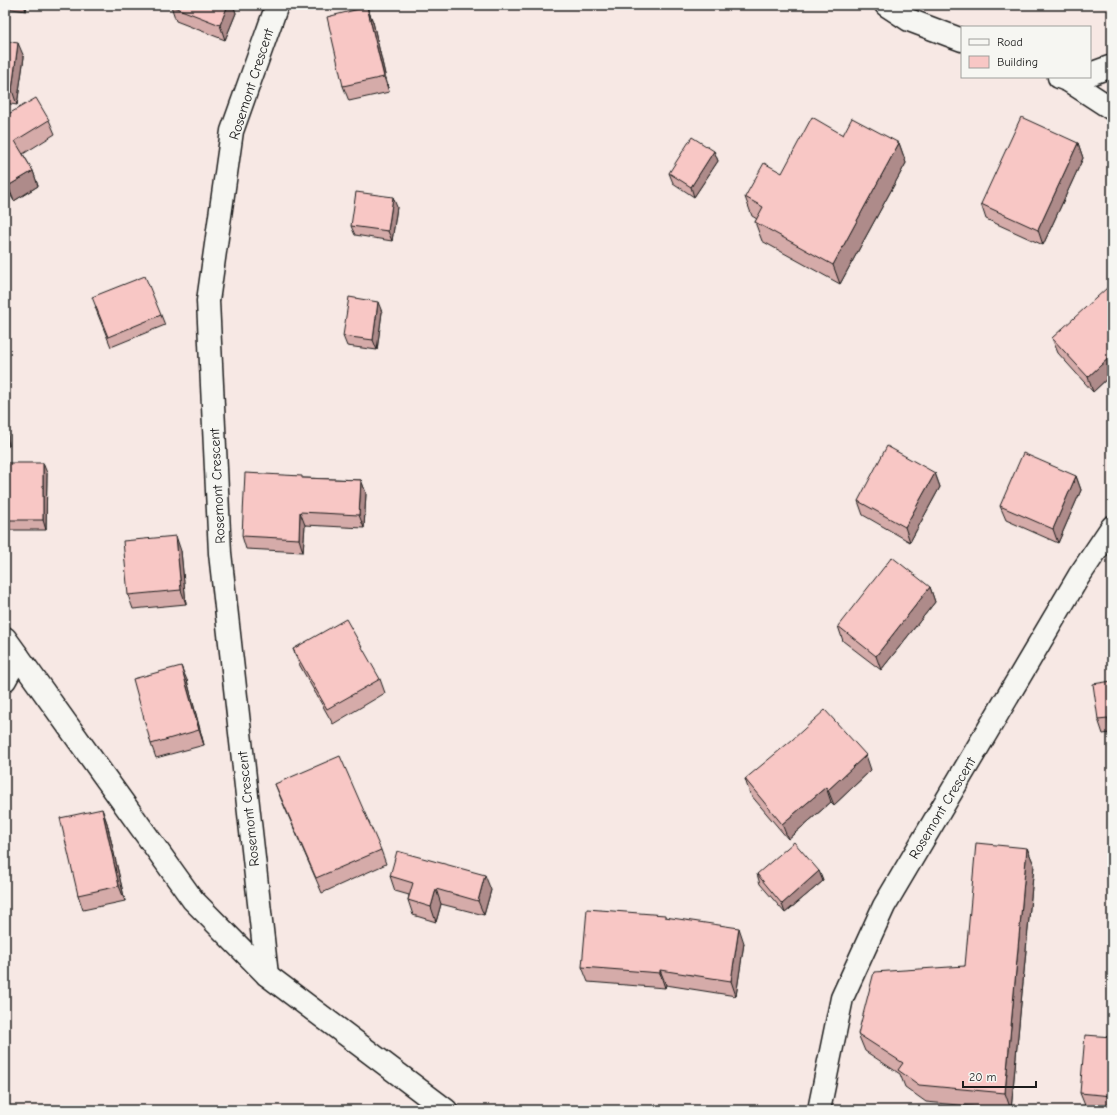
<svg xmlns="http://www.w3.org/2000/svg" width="1117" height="1115" font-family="'Comic Neue',sans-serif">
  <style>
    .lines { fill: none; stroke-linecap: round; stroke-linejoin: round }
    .minor-casing { stroke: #1c1c1c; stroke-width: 25 }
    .minor { stroke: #f6f6f2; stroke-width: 22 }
    .wall { fill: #d5aba9; stroke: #1c1c1c }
    .shaded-wall { fill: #ae8b8a; stroke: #1c1c1c }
    .building { fill: #f8c7c5; stroke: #1c1c1c }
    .labels { text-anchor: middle; stroke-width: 3; stroke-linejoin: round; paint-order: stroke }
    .street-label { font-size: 14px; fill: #1c1c1c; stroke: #f6f6f2 }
  </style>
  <rect width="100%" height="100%" fill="#f7e8e4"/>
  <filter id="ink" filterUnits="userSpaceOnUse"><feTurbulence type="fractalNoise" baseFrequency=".025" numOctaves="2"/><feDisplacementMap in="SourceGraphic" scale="8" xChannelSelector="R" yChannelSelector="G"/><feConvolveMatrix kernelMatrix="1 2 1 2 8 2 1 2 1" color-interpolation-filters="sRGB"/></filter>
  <g filter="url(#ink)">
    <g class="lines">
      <defs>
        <g id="minor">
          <path d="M 886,5 L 909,20 L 962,40"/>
          <path d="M 1090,74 L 1112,66"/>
          <path d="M 1059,77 L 1069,81 L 1112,109"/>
          <path d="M 5,638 L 18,656 L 5,680"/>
          <path d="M 18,656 L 193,900 L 267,975 L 446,1110"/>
          <path d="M 267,975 L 220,553 L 208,301 L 232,131 L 277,5"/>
          <path d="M 819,1110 L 842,998 L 884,906 L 1079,576 L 1112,527"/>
        </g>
      </defs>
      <use href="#minor" class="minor-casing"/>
      <use href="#minor" class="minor"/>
    </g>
    <g class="wall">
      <path d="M 5,5 L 27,5 L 26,11 L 5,8 Z"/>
      <path d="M 171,5 L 233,5 L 236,13 L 225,40 L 176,21 L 171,6 Z"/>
      <path d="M 367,7 L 373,22 L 389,92 L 349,101 L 343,86 Z"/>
      <path d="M 5,41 L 24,57 L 17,105 L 5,103 Z"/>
      <path d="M 5,116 L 49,120 L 55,134 L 23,154 L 33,171 L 38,186 L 14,201 L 5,186 Z"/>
      <path d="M 843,135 L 899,143 L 906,163 L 840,284 L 762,241 L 755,222 L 757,219 L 752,216 L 745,197 L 782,173 Z"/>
      <path d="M 1078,143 L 1083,158 L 1043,245 L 986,219 L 981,204 Z"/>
      <path d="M 714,151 L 718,161 L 694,197 L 673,183 L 669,173 Z"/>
      <path d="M 397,207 L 392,241 L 355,235 L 351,226 Z"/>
      <path d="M 1112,293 L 1112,374 L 1093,392 L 1058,353 L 1052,338 Z"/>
      <path d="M 95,307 L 161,315 L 165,325 L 111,347 Z"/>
      <path d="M 382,312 L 377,350 L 347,346 L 343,336 Z"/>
      <path d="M 5,398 L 9,446 L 5,447 Z"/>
      <path d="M 5,463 L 47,473 L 46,530 L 7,530 L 5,525 Z"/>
      <path d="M 935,473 L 940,487 L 910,542 L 863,515 L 858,501 Z"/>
      <path d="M 1076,476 L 1081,490 L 1058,543 L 1006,520 L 1000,506 Z"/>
      <path d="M 303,478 L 361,480 L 366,493 L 364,528 L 305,525 L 303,552 L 246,549 L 242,536 Z"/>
      <path d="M 181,551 L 186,604 L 133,609 L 128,595 Z"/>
      <path d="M 930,587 L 935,602 L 881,670 L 843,641 L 838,626 Z"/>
      <path d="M 293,649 L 380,679 L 385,693 L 333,724 L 299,664 Z"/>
      <path d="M 187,680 L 204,745 L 156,758 L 151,744 Z"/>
      <path d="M 1112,681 L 1110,733 L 1103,734 L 1098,719 Z"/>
      <path d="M 871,770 L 834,805 L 831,802 L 788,839 L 750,794 L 745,779 Z"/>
      <path d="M 275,784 L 381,850 L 386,864 L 322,893 L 281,799 Z"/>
      <path d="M 102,809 L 107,823 L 125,901 L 83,910 L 78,895 Z"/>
      <path d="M 1027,848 L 1034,865 L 1011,1110 L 926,1102 L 905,1087 L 900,1074 L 865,1051 L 858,1034 L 965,966 Z"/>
      <path d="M 819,871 L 823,881 L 785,913 L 760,884 L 757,874 Z"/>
      <path d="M 390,876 L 491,890 L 484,915 L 441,904 L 436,922 L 413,915 L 408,900 L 409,895 L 395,891 Z"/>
      <path d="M 666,917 L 744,943 L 736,996 L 666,985 L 665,988 L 588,982 L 582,967 Z"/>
      <path d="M 1112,1037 L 1112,1110 L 1086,1108 L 1080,1093 Z"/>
    </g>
    <g class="shaded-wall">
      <path d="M 24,5 L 27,5 L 26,11 Z"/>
      <path d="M 228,5 L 233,5 L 236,13 L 225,40 L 220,25 Z"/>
      <path d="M 367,7 L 373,22 L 389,92 L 384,77 Z"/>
      <path d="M 18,43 L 24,57 L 17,105 L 12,90 Z"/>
      <path d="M 899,143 L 906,163 L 840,284 L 833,265 Z"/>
      <path d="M 1078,143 L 1083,158 L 1043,245 L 1038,230 Z"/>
      <path d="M 714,151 L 718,161 L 694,197 L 691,187 Z"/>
      <path d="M 33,171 L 38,186 L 14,201 L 8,186 Z"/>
      <path d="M 393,197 L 397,207 L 392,241 L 388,231 Z"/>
      <path d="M 378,302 L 382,312 L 377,350 L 373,340 Z"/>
      <path d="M 1112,355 L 1112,374 L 1093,392 L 1088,377 Z"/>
      <path d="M 5,398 L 5,399 L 9,446 L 5,437 Z"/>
      <path d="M 43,463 L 47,473 L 46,530 L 43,520 Z"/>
      <path d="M 935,473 L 940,487 L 910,542 L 905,527 Z"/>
      <path d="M 1076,476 L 1081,490 L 1058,543 L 1053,529 Z"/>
      <path d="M 361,480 L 366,493 L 364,528 L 359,515 Z"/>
      <path d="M 300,512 L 305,525 L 303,552 L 299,539 Z"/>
      <path d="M 176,536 L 181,551 L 186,604 L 181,590 Z"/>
      <path d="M 930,587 L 935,602 L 881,670 L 876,656 Z"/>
      <path d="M 181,666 L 187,680 L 204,745 L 199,730 Z"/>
      <path d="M 866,755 L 871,770 L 834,805 L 828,790 Z"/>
      <path d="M 826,787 L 831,802 L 788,839 L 782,824 Z"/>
      <path d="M 102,809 L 107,823 L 125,901 L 119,886 Z"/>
      <path d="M 1027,848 L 1034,865 L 1011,1110 L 1005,1093 Z"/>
      <path d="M 819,871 L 823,881 L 785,913 L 782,904 Z"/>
      <path d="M 485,875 L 491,890 L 484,915 L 478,901 Z"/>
      <path d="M 436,889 L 441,904 L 436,922 L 431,907 Z"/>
      <path d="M 739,928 L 744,943 L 736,996 L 731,981 Z"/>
      <path d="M 660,970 L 666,985 L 665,988 L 660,973 Z"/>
    </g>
    <g class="building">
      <path d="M 171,5 L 228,5 L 220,25 L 171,6 Z"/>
      <path d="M 367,7 L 384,77 L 343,86 L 327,17 Z"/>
      <path d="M 5,41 L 18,43 L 12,90 L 5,89 Z"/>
      <path d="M 36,98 L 49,120 L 15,141 L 33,171 L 8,186 L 5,181 L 5,116 Z"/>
      <path d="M 812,117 L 843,135 L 852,118 L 899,143 L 833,265 L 755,222 L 763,207 L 745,197 L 764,163 L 782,173 Z"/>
      <path d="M 1021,117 L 1078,143 L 1038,230 L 981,204 Z"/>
      <path d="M 692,137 L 714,151 L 691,187 L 669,173 Z"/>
      <path d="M 356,192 L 393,197 L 388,231 L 351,226 Z"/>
      <path d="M 145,276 L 161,315 L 108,337 L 92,297 Z"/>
      <path d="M 1107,288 L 1112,293 L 1112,355 L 1088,377 L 1052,338 Z"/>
      <path d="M 349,297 L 378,302 L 373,340 L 343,336 Z"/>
      <path d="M 887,446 L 935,473 L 905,527 L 858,501 Z"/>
      <path d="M 1023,453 L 1076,476 L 1053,529 L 1000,506 Z"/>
      <rect x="5" y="463" width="38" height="57"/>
      <path d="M 245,473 L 302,476 L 302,478 L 361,480 L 359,515 L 300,512 L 299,539 L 242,536 Z"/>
      <path d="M 176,536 L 181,590 L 128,595 L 123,541 Z"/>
      <path d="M 892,557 L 930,587 L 876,656 L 838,626 Z"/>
      <path d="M 346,619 L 380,679 L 327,709 L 293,649 Z"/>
      <path d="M 181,666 L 199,730 L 151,744 L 133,679 Z"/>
      <path d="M 1112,681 L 1112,748 L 1108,718 L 1098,719 L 1093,684 Z"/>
      <path d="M 825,710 L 866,755 L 828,790 L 826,787 L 782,824 L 745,779 L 792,740 Z"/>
      <path d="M 340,756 L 381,850 L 316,878 L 275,784 Z"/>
      <path d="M 102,809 L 119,886 L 78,895 L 60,818 Z"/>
      <path d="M 794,842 L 819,871 L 782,904 L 757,874 Z"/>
      <path d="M 976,843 L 1027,848 L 1005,1093 L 919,1085 L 898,1070 L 903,1063 L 858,1034 L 874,972 L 965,966 Z"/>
      <path d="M 397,851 L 485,875 L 478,901 L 436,889 L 431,907 L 408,900 L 413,883 L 390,876 Z"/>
      <path d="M 587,909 L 665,915 L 665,917 L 739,928 L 731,981 L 660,970 L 660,973 L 582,967 Z"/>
      <path d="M 1085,1035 L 1112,1037 L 1112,1096 L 1080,1093 Z"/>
    </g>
  </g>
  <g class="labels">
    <g class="street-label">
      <text transform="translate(251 84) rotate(-72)" y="5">Rosemont Crescent</text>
      <text transform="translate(217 486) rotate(-93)" y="5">Rosemont Crescent</text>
      <text transform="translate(942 808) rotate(-59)" y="5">Rosemont Crescent</text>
      <text transform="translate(248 809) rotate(-96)" y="5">Rosemont Crescent</text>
    </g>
  </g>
  <rect width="1117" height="1115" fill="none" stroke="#f6f6f2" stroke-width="20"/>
  <rect x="10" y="10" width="1097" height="1095" fill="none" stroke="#1c1c1c" stroke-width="1.5" filter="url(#ink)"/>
  <rect x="961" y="26" width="130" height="52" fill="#f6f6f2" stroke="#9f9f9c"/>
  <rect x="969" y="39" width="20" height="6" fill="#f6f6f2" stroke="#9f9f9c"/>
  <text x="997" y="46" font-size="12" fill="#1c1c1c">Road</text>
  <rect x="969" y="56" width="20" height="12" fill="#f8c7c5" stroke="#9f9f9c"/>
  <text x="997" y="66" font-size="12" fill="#1c1c1c">Building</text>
  <path d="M963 1081v6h73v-6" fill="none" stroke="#1c1c1c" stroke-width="2"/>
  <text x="969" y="1081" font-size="12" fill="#1c1c1c" stroke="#f6f6f2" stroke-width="3" paint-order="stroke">20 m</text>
</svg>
